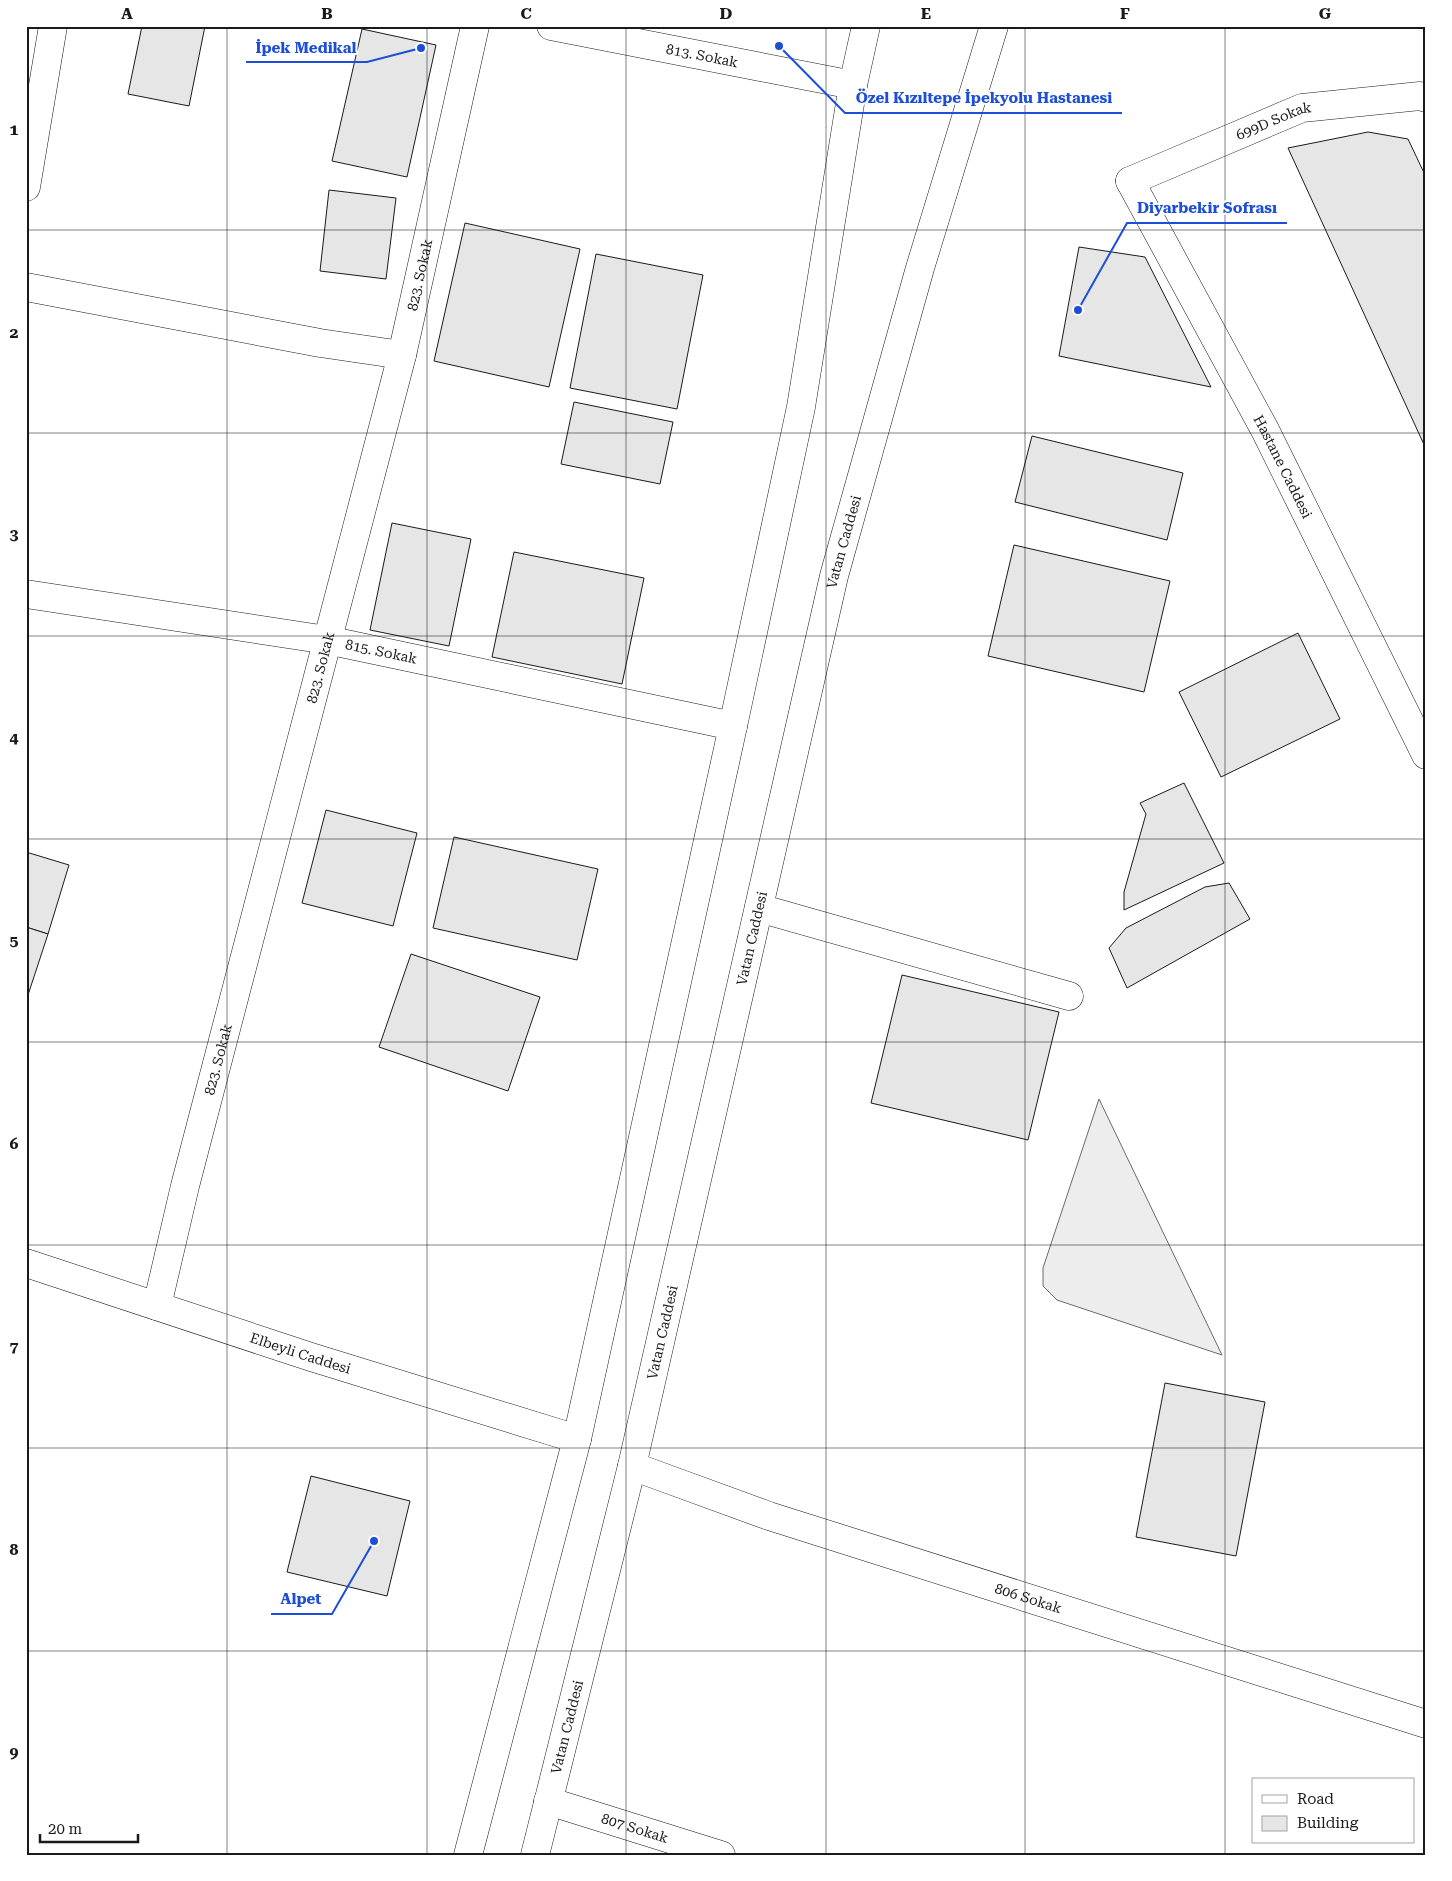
<svg xmlns="http://www.w3.org/2000/svg" width="1452" height="1881" font-family="'Roboto Serif',serif">
  <style>
    .built { fill: #ededed; stroke: #6a6a6a }
    .building { fill: #e6e6e6; stroke: #1a1a1a }
    .lines { fill: none; stroke-linecap: round; stroke-linejoin: round }
    .minor-casing { stroke: #1a1a1a; stroke-width: 29 }
    .major-casing { stroke: #1a1a1a; stroke-width: 29 }
    .highway-casing { stroke: #1a1a1a; stroke-width: 29 }
    .minor { stroke: #fff; stroke-width: 28 }
    .major { stroke: #fff; stroke-width: 28 }
    .highway { stroke: #fff; stroke-width: 28 }
    .grid { fill: none; stroke: #1a1a1a; stroke-width: 1; stroke-opacity: 0.55 }
    .labels { text-anchor: middle; stroke-width: 4; stroke-linejoin: round; paint-order: stroke }
    .street-label { font-size: 14px; fill: #1a1a1a; stroke: #fff }
    .leader { fill: none; stroke: #1d4ed8; stroke-width: 2 }
    .callout-dot { fill: #1d4ed8; stroke: #fff; stroke-width: 2 }
    .callout-label { font-size: 15px; text-anchor: middle; font-weight: bold; fill: #1d4ed8; stroke: #fff; stroke-width: 4; stroke-linejoin: round; paint-order: stroke }
    .neatline { fill: none; stroke: #1a1a1a; stroke-width: 2 }
    .grid-label { font-size: 16px; text-anchor: middle; font-weight: bold; fill: #1a1a1a }
  </style>
  <rect width="100%" height="100%" fill="#fff"/>
  <path class="built" d="M 1099,1099 L 1222,1355 L 1057,1300 L 1043,1286 L 1043,1268 Z"/>
  <g class="building">
    <path d="M 142,26 L 205,26 L 189,106 L 128,94 Z"/>
    <path d="M 362,29 L 436,45 L 407,177 L 332,161 Z"/>
    <path d="M 1368,132 L 1408,139 L 1426,177 L 1426,449 L 1288,148 Z"/>
    <path d="M 329,190 L 396,198 L 386,279 L 320,271 Z"/>
    <path d="M 465,223 L 580,249 L 549,387 L 434,361 Z"/>
    <path d="M 1079,247 L 1145,257 L 1211,387 L 1059,356 Z"/>
    <path d="M 596,254 L 703,275 L 677,409 L 570,388 Z"/>
    <path d="M 574,402 L 673,422 L 660,484 L 561,464 Z"/>
    <path d="M 1032,436 L 1183,473 L 1167,540 L 1015,502 Z"/>
    <path d="M 392,523 L 471,539 L 449,646 L 370,630 Z"/>
    <path d="M 1014,545 L 1170,581 L 1144,692 L 988,656 Z"/>
    <path d="M 514,552 L 644,578 L 622,684 L 492,657 Z"/>
    <path d="M 1298,633 L 1340,719 L 1221,777 L 1179,692 Z"/>
    <path d="M 1184,783 L 1224,863 L 1124,910 L 1124,892 L 1146,814 L 1140,803 Z"/>
    <path d="M 326,810 L 417,833 L 393,926 L 302,903 Z"/>
    <path d="M 454,837 L 598,869 L 577,960 L 433,928 Z"/>
    <path d="M 26,852 L 69,865 L 48,934 L 26,927 Z"/>
    <path d="M 1229,883 L 1250,919 L 1127,988 L 1109,948 L 1126,928 L 1205,887 Z"/>
    <path d="M 26,927 L 48,934 L 27,998 L 26,998 Z"/>
    <path d="M 411,954 L 540,997 L 508,1091 L 379,1047 Z"/>
    <path d="M 902,975 L 1059,1012 L 1028,1140 L 871,1103 Z"/>
    <path d="M 1165,1383 L 1265,1402 L 1236,1556 L 1136,1537 Z"/>
    <path d="M 311,1476 L 410,1501 L 387,1596 L 287,1572 Z"/>
  </g>
  <g class="lines">
    <defs>
      <g id="minor">
        <path id="s1" d="M 551,26 L 853,85"/>
        <path id="s2" d="M 1130,181 L 1302,108 L 1420,96 L 1426,98"/>
        <path d="M 26,187 L 53,26"/>
        <path d="M 26,287 L 320,343 L 402,355"/>
        <path id="s3" d="M 26,594 L 327,640 L 733,726"/>
        <path d="M 759,908 L 1069,996"/>
        <path id="s4" d="M 26,1263 L 311,1357 L 577,1439"/>
        <path id="s5" d="M 157,1306 L 185,1186 L 402,355 L 475,26"/>
        <path id="s6" d="M 632,1466 L 769,1516 L 1426,1724"/>
        <path id="s7" d="M 548,1801 L 721,1855"/>
      </g>
      <g id="major">
        <path id="s8" d="M 1130,181 L 1265,430 L 1426,755"/>
      </g>
      <g id="highway">
        <path d="M 468,1855 L 577,1439 L 733,726 L 801,407 L 853,85 L 866,26"/>
        <path id="s9" d="M 535,1855 L 632,1466 L 834,576 L 920,268 L 994,26"/>
      </g>
    </defs>
    <use href="#minor" class="minor-casing"/>
    <use href="#major" class="major-casing"/>
    <use href="#highway" class="highway-casing"/>
    <use href="#minor" class="minor"/>
    <use href="#major" class="major"/>
    <use href="#highway" class="highway"/>
  </g>
  <path class="grid" d="M 227,26 L 227,1855M 427,26 L 427,1855M 626,26 L 626,1855M 826,26 L 826,1855M 1025,26 L 1025,1855M 1225,26 L 1225,1855M 26,230 L 1426,230M 26,433 L 1426,433M 26,636 L 1426,636M 26,839 L 1426,839M 26,1042 L 1426,1042M 26,1245 L 1426,1245M 26,1448 L 1426,1448M 26,1651 L 1426,1651"/>
  <g class="labels">
    <g class="street-label">
      <text dy="5" stroke="none"><textPath href="#s1" startOffset="154">813. Sokak</textPath></text>
      <text dy="5" stroke="none"><textPath href="#s2" startOffset="156">699D Sokak</textPath></text>
      <text dy="5" stroke="none"><textPath href="#s5" startOffset="1064">823. Sokak</textPath></text>
      <text dy="5" stroke="none"><textPath href="#s8" startOffset="324">Hastane Caddesi</textPath></text>
      <text dy="5" stroke="none"><textPath href="#s9" startOffset="1349">Vatan Caddesi</textPath></text>
      <text dy="5" stroke="none"><textPath href="#s3" startOffset="360">815. Sokak</textPath></text>
      <text dy="5" stroke="none"><textPath href="#s5" startOffset="659">823. Sokak</textPath></text>
      <text dy="5" stroke="none"><textPath href="#s9" startOffset="942">Vatan Caddesi</textPath></text>
      <text dy="5" stroke="none"><textPath href="#s5" startOffset="254">823. Sokak</textPath></text>
      <text dy="5" stroke="none"><textPath href="#s9" startOffset="538">Vatan Caddesi</textPath></text>
      <text dy="5" stroke="none"><textPath href="#s4" startOffset="289">Elbeyli Caddesi</textPath></text>
      <text dy="5" stroke="none"><textPath href="#s6" startOffset="418">806 Sokak</textPath></text>
      <text dy="5" stroke="none"><textPath href="#s9" startOffset="132">Vatan Caddesi</textPath></text>
      <text dy="5" stroke="none"><textPath href="#s7" startOffset="91">807 Sokak</textPath></text>
    </g>
  </g>
  <path class="leader" d="M421 48L367 62H246M779 46L845 113H1122M1078 310L1127 223H1287M374 1541L332 1614H271"/>
  <g class="callout-dot">
    <circle cx="421" cy="48" r="5"/>
    <circle cx="779" cy="46" r="5"/>
    <circle cx="1078" cy="310" r="5"/>
    <circle cx="374" cy="1541" r="5"/>
  </g>
  <g class="callout-label">
    <text x="306" y="53">İpek Medikal</text>
    <text x="984" y="103">Özel Kızıltepe İpekyolu Hastanesi</text>
    <text x="1207" y="213">Diyarbekir Sofrası</text>
    <text x="301" y="1604">Alpet</text>
  </g>
  <rect width="1452" height="1881" fill="none" stroke="#ffffff" stroke-width="55"/>
  <rect x="1252" y="1778" width="162" height="65" fill="#ffffff" stroke="#a3a3a3"/>
  <rect x="1262" y="1795" width="25" height="8" fill="#ffffff" stroke="#a3a3a3"/>
  <text x="1297" y="1804" font-size="15" fill="#1a1a1a">Road</text>
  <rect x="1262" y="1816" width="25" height="15" fill="#e6e6e6" stroke="#a3a3a3"/>
  <text x="1297" y="1828" font-size="15" fill="#1a1a1a">Building</text>
  <path d="M40 1834v8h98v-8" fill="none" stroke="#1a1a1a" stroke-width="2.5"/>
  <text x="48" y="1834" font-size="15" fill="#1a1a1a" stroke="#ffffff" stroke-width="4" paint-order="stroke">20 m</text>
  <rect x="28" y="28" width="1396" height="1826" class="neatline"/>
  <g class="grid-label">
    <text x="127" y="19">A</text>
    <text x="327" y="19">B</text>
    <text x="526" y="19">C</text>
    <text x="726" y="19">D</text>
    <text x="926" y="19">E</text>
    <text x="1125" y="19">F</text>
    <text x="1325" y="19">G</text>
    <text x="14" y="135">1</text>
    <text x="14" y="338">2</text>
    <text x="14" y="540">3</text>
    <text x="14" y="743">4</text>
    <text x="14" y="946">5</text>
    <text x="14" y="1149">6</text>
    <text x="14" y="1352">7</text>
    <text x="14" y="1555">8</text>
    <text x="14" y="1758">9</text>
  </g>
</svg>
